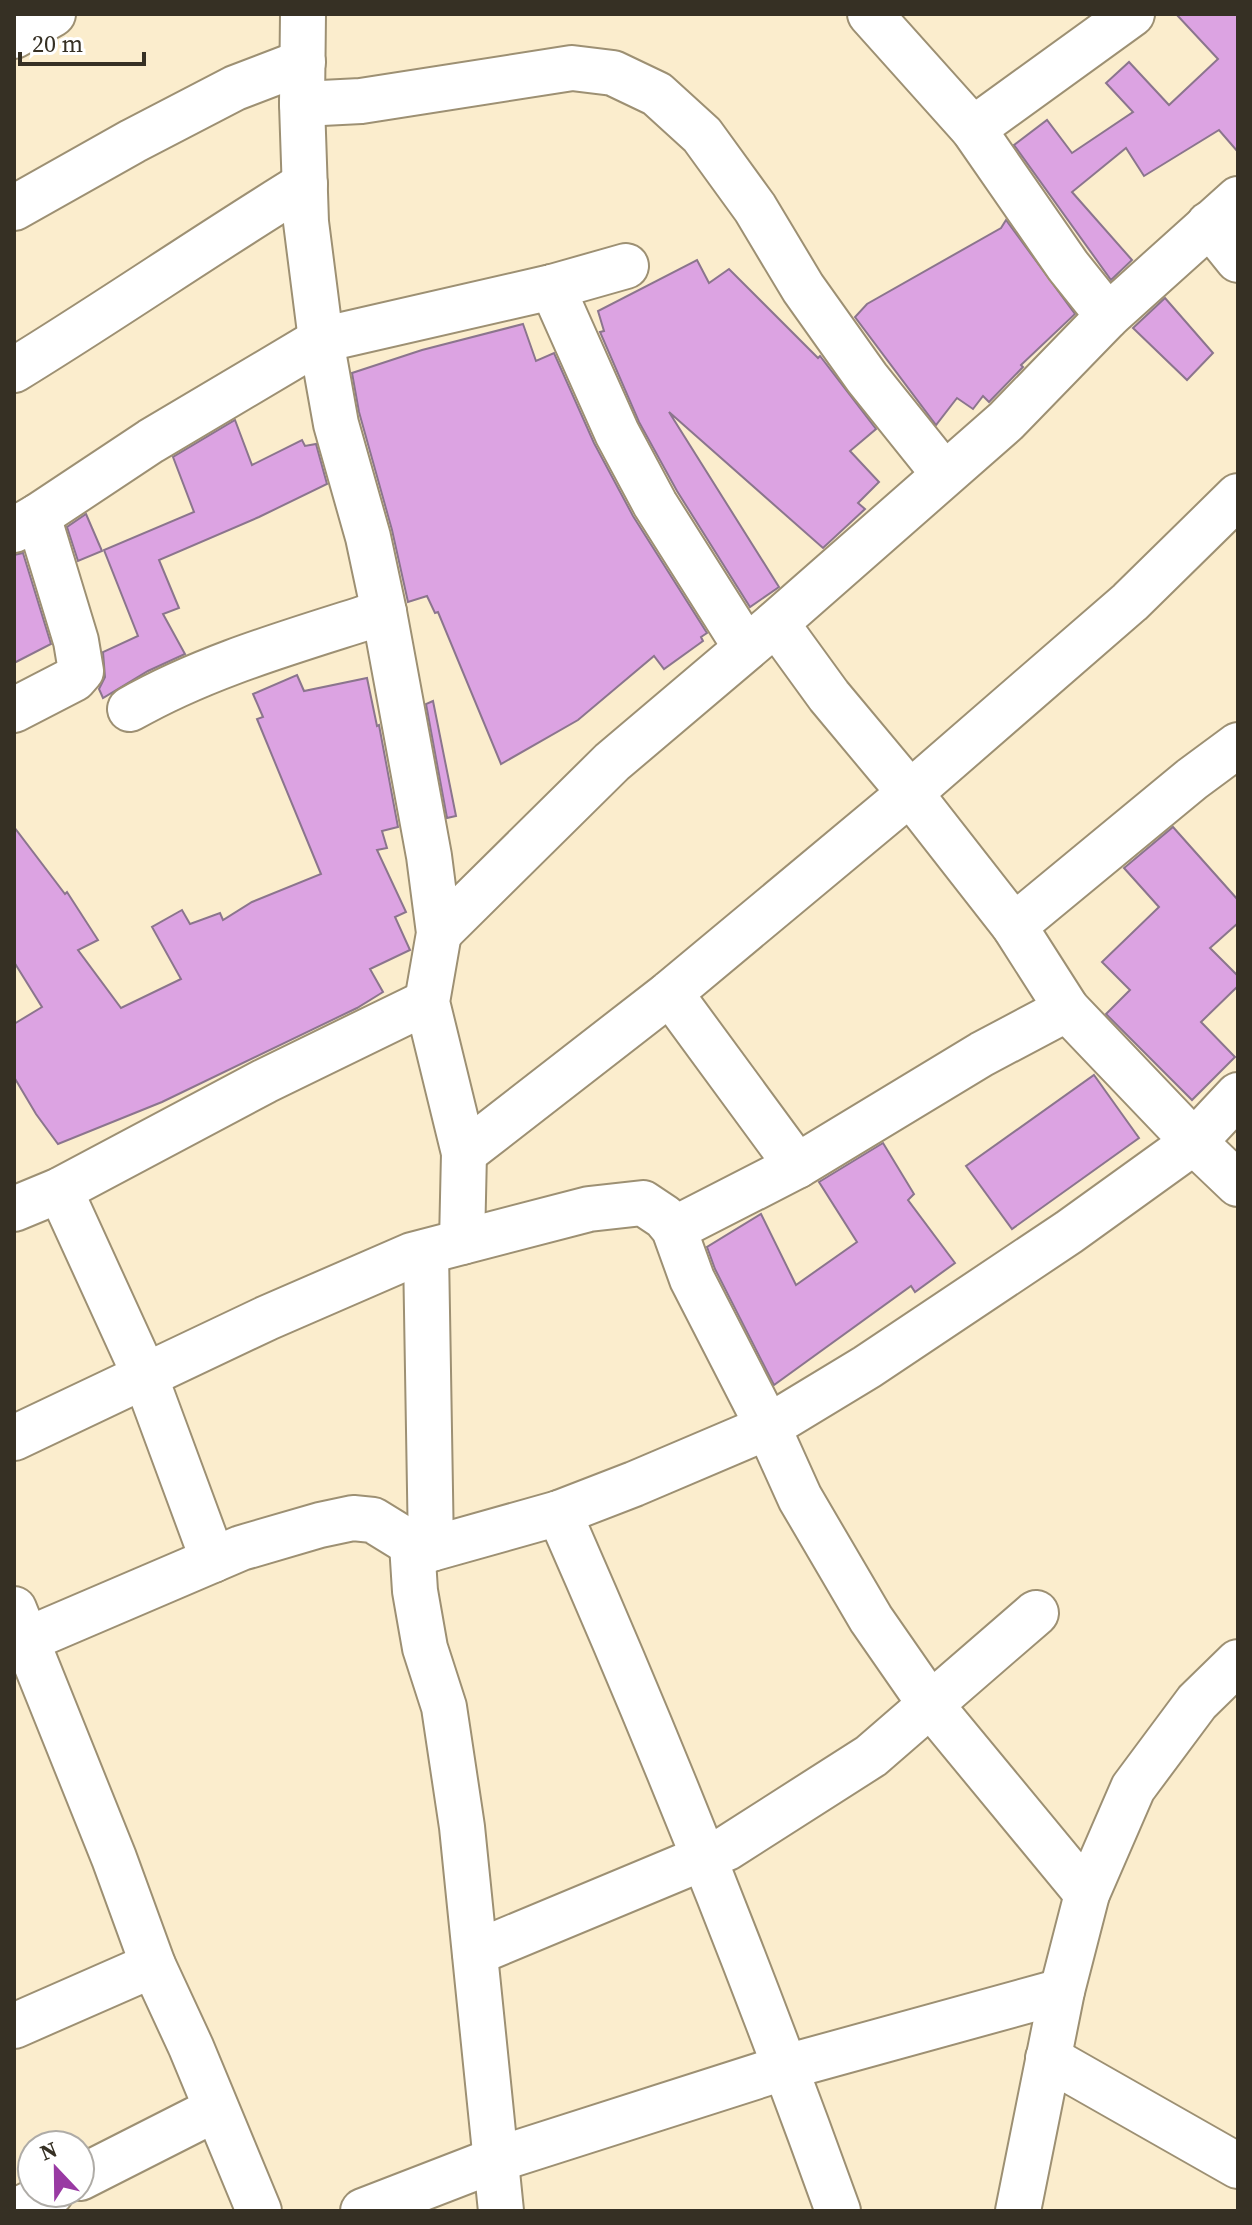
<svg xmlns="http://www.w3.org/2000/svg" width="1252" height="2225" font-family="'Source Serif 4',serif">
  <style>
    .building { fill: #dca3e2; stroke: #8b758d; stroke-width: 2 }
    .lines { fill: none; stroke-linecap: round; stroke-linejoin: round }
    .minor-casing { stroke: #9d9073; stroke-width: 48 }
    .secondary-casing { stroke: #9d9073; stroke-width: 48 }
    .minor { stroke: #fff; stroke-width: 44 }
    .secondary { stroke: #fff; stroke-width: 44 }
  </style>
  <rect width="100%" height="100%" fill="#fbedcd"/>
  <g class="building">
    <path d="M 1176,14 L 1238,14 L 1238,152 L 1219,130 L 1144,176 L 1126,148 L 1072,192 L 1132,260 L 1111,280 L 1014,145 L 1047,120 L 1072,153 L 1133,112 L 1106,83 L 1129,62 L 1169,105 L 1218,59 Z"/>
    <path d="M 1006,220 L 1075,314 L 1021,365 L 1023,367 L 989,402 L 983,396 L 973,409 L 957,398 L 936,425 L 855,317 L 867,304 L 1001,228 Z"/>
    <path d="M 697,260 L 709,283 L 729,269 L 818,358 L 820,356 L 876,429 L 850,451 L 879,482 L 858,503 L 865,509 L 823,548 L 669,412 L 779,587 L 750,607 L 677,491 L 639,422 L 600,332 L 604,331 L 598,311 Z"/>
    <path d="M 1165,298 L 1213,353 L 1187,380 L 1133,328 Z"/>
    <path d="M 523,324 L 536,361 L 554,353 L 594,443 L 633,516 L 707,633 L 701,637 L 703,641 L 664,669 L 654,656 L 578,720 L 501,764 L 438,612 L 435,613 L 427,596 L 408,602 L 392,530 L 359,412 L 352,373 L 422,350 Z"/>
    <path d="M 235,420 L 252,465 L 302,440 L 305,446 L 316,444 L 327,484 L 259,517 L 159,560 L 179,608 L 163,614 L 185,654 L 148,671 L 103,698 L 99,689 L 105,677 L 103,652 L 138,636 L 104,550 L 194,512 L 173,457 Z"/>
    <path d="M 86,514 L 102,551 L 78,561 L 67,527 Z"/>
    <path d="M 23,553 L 51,644 L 14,663 L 14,555 Z"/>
    <path d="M 297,675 L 304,691 L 367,678 L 377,726 L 379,725 L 398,827 L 382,831 L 387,848 L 377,850 L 406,912 L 395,917 L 410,950 L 370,969 L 383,992 L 357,1008 L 162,1102 L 58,1144 L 36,1114 L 14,1077 L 14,1024 L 42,1007 L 14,962 L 14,827 L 65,894 L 67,892 L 98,940 L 78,950 L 121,1008 L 181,979 L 152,927 L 182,910 L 190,924 L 220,913 L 223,920 L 252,902 L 321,874 L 257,719 L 263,717 L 253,694 Z"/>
    <path d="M 433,701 L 456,816 L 447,818 L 426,704 Z"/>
    <path d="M 1173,827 L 1238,900 L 1238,923 L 1210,948 L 1238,976 L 1238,986 L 1201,1022 L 1235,1057 L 1192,1100 L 1106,1014 L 1130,990 L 1102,962 L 1159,907 L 1124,868 Z"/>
    <path d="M 1094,1075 L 1139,1138 L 1012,1229 L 966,1166 Z"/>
    <path d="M 883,1143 L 914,1194 L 908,1200 L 955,1263 L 915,1292 L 911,1286 L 774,1385 L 715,1269 L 707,1247 L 761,1214 L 796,1285 L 857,1242 L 819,1182 Z"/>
  </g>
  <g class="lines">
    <defs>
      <g id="minor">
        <path d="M 303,14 L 302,104 L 306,222 L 321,340 L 336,424 L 368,537 L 384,612 L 429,856 L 439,933 L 427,1002 L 464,1153 L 462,1242"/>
        <path d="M 870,14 L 973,129 L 1068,266 L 1108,316"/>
        <path d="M 14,36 L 53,14"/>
        <path d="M 302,104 L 361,101 L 572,68 L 613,73 L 657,94 L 702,135 L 755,208 L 803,288 L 867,378 L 944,474"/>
        <path d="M 973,129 L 1132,14"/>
        <path d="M 14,208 L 133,141 L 235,88 L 303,62"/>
        <path d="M 1209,224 L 1238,260"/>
        <path d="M 552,287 L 617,433 L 655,504 L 746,648"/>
        <path d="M 14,370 C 112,310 207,244 305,184"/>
        <path d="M 14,530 L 38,516 L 151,441 L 321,340 L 552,287 L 626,266"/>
        <path d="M 776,623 L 829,696 L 910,793 L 1014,926 L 1067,1009 L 1194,1142 L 1238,1184"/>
        <path d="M 130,709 C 209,664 298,640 384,612"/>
        <path d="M 14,710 L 74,679 L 81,671 L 76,641 L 38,516"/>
        <path d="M 1014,926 L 1192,779 L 1238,745"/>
        <path d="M 439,933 L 612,762 L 776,623 L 1006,421 L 1108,316 L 1238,199"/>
        <path d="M 670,993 L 797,1166"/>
        <path d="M 464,1153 L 670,993 L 910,793 L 1130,602 L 1238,496"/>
        <path d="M 60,1190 L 145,1376 L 213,1560"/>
        <path d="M 14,1209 L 60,1190 L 265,1081 L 427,1002"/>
        <path d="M 674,1229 L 797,1166 L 982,1054 L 1067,1009"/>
        <path d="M 426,1252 L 431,1549"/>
        <path d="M 14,1438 L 267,1318 L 412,1255 L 589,1209 L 643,1203 L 664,1217 L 674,1229 L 692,1279 L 768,1427 L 800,1498 L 871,1619 L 930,1704 L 1087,1894"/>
        <path d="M 559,1513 C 660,1742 753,1975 838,2211"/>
        <path d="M 412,1544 L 415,1591 L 425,1648 L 444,1707 L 462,1827 L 501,2211"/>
        <path d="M 14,1609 L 114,1858 L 153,1965 L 191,2047 L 259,2211"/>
        <path d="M 26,1640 L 241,1548 L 320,1525 L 353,1518 L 373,1520 L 412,1544 L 431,1549 L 559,1513 L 634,1484 L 768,1427 L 867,1367 L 1069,1232 L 1194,1142 L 1238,1095"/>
        <path d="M 475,1953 L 727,1848 L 871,1756 L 1036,1613"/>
        <path d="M 14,2026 L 153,1965"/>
        <path d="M 1048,2058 L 1238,2166"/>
        <path d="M 80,2178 L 216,2109"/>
        <path d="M 16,2211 L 51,2193"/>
        <path d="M 363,2211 L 495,2160 L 786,2067 L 1062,1991"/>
      </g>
      <path id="secondary" d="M 1018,2211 L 1062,1991 L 1087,1894 L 1133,1788 L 1197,1702 L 1238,1662"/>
    </defs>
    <use href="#minor" class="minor-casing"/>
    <use href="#secondary" class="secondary-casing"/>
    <use href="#minor" class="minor"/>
    <use href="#secondary" class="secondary"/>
  </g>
  <rect width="1252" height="2225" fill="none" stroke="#363024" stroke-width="32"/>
  <g transform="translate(56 2169) rotate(338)"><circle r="38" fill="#ffffff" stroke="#afaca7" stroke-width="2"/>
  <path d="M0-6L14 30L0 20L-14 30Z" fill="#993aa3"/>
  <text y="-12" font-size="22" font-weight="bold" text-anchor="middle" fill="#363024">N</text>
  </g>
  <path d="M20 52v12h124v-12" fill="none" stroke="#363024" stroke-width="4"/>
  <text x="32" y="52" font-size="24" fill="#363024" stroke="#ffffff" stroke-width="6" paint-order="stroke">20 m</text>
</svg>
